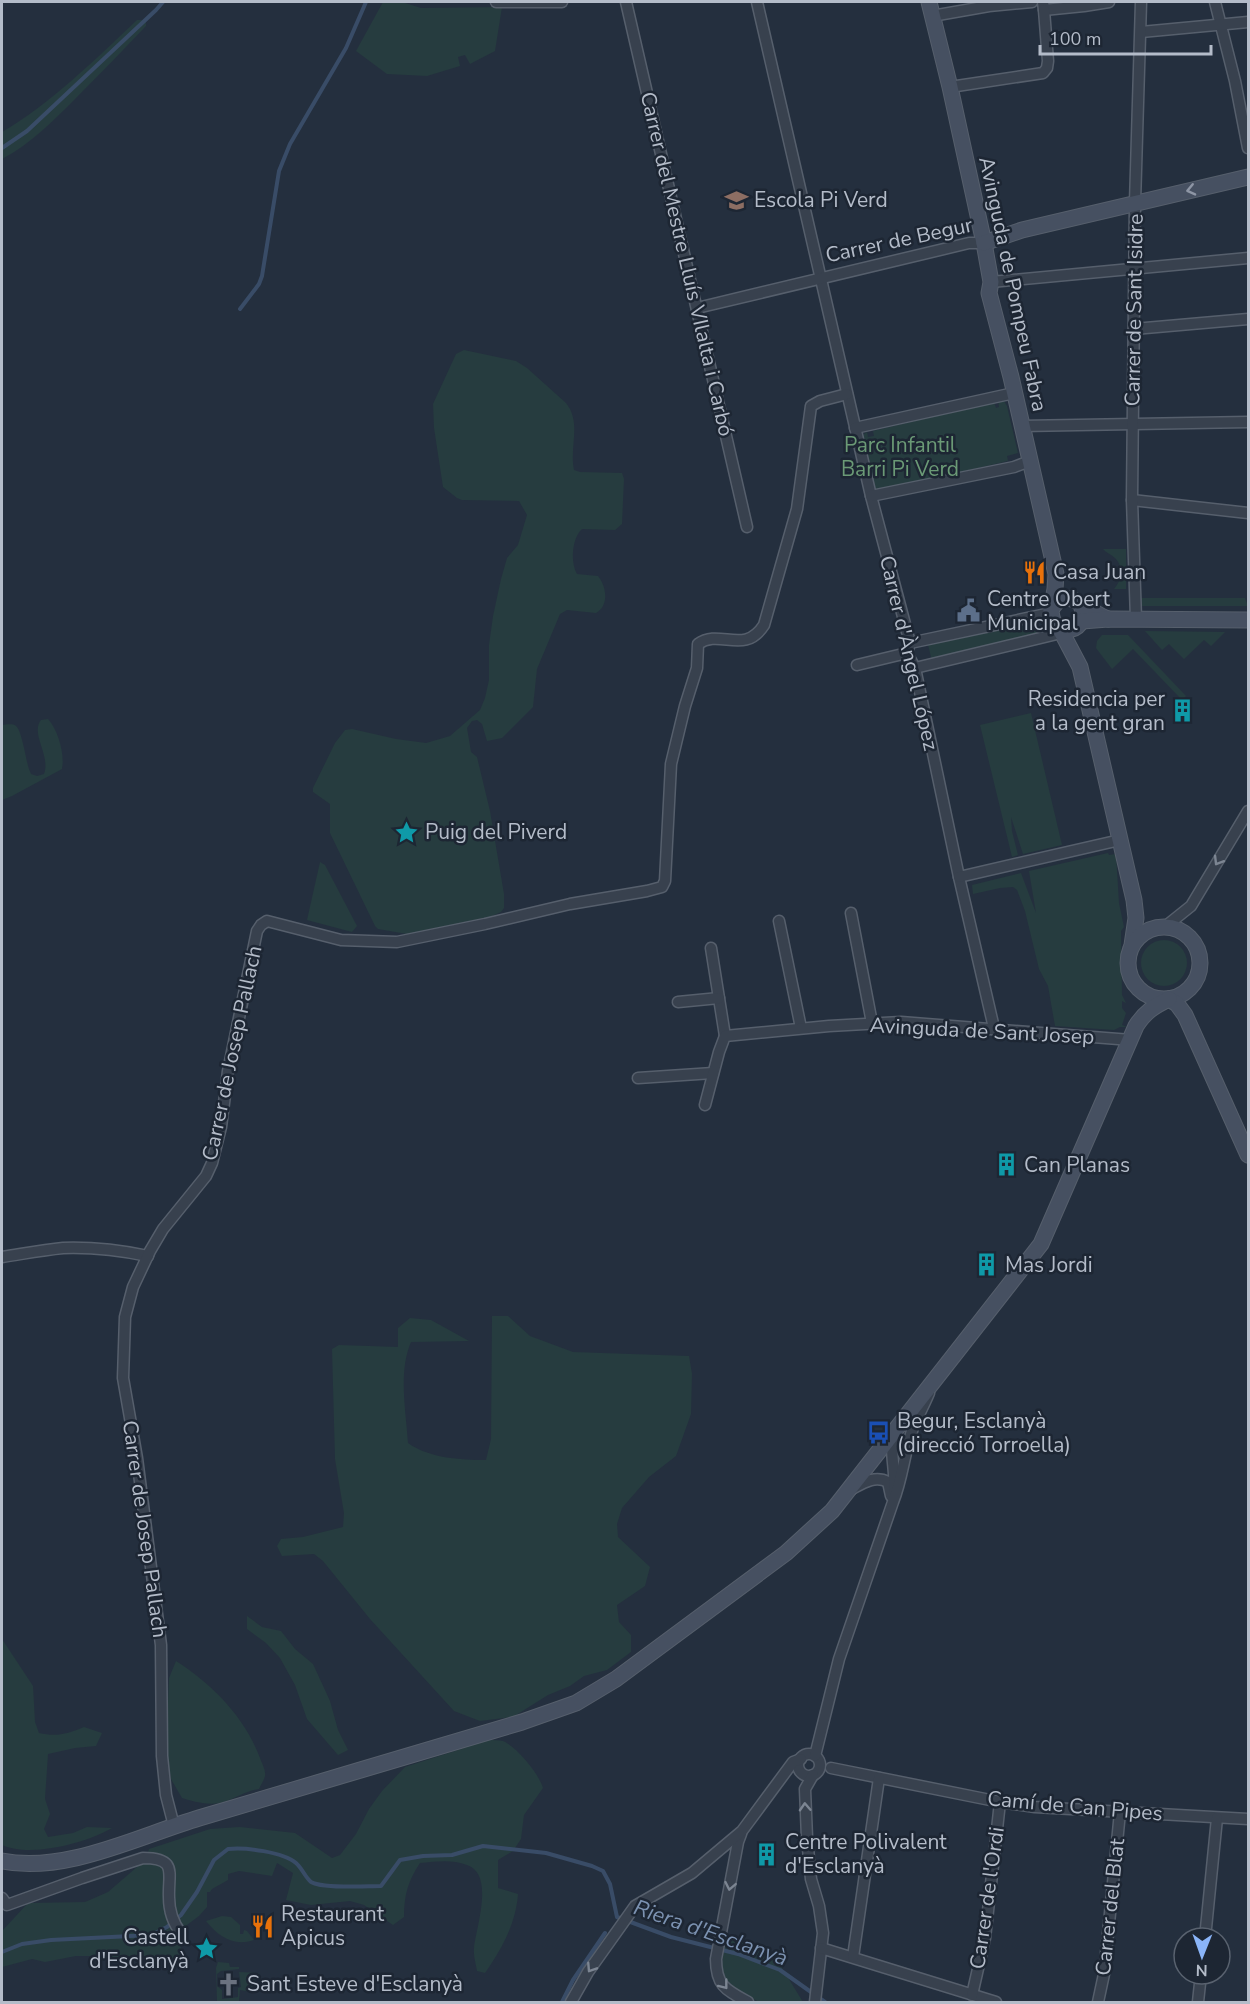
<svg xmlns="http://www.w3.org/2000/svg" width="1250" height="2004" font-family="'Nunito Sans',sans-serif">
  <style>
    .green { fill: #263c3f }
    .lines { fill: none; stroke-linecap: round; stroke-linejoin: round }
    .stream { stroke: #394c67; stroke-width: 4 }
    .street-casing { stroke: #565f6c; stroke-width: 13 }
    .secondary-casing { stroke: #565f6c; stroke-width: 17 }
    .street { stroke: #38414e; stroke-width: 10 }
    .secondary { stroke: #465061; stroke-width: 15 }
    .oneway { stroke: #8e96a5 }
    .oneway2 { stroke: #7c8592 }
    .labels { text-anchor: middle; stroke-width: 5; stroke-linejoin: round; paint-order: stroke }
    .poi-label { font-size: 21px; fill: #b4bcc9; stroke: #1d2633; text-anchor: start }
    .street-label { font-size: 21px; fill: #b4bcc9; stroke: #1d2633 }
    .park-label { font-size: 21px; fill: #6b9a76; stroke: #1d2633 }
    .water-label { font-size: 22px; font-style: italic; fill: #7c92b1; stroke: #1d2633 }
  </style>
  <rect width="100%" height="100%" fill="#242f3e"/>
  <g class="green">
    <path d="M 383,2 L 402,2 L 421,8 L 502,7 L 495,51 L 470,64 L 465,55 L 458,57 L 460,66 L 427,76 L 387,74 L 356,51 Z"/>
    <path d="M 137,20 L 146,20 L 146,26 C 123,50 100,74 77,97 C 54,120 31,144 2,159 L 2,132 C 49,105 97,58 137,20 Z"/>
    <path d="M 464,350 L 516,361 L 527,368 L 566,403 C 582,423 569,447 574,470 L 580,472 L 622,473 L 624,479 L 622,524 L 615,530 L 582,529 C 572,538 570,562 577,574 L 598,576 C 607,587 609,606 596,613 L 567,610 L 560,614 L 537,669 L 533,707 L 502,738 L 487,741 L 482,724 L 477,720 L 472,721 L 467,728 L 471,752 L 477,757 L 490,811 L 504,894 L 504,908 L 501,912 L 490,917 L 418,934 L 407,934 L 378,929 L 375,926 L 330,833 L 330,804 L 313,792 L 313,788 L 335,743 L 345,730 L 352,729 L 396,739 L 426,743 L 450,736 L 480,710 L 485,698 L 489,680 L 489,645 L 493,616 L 501,579 L 507,558 L 518,545 L 527,515 L 519,501 L 462,500 L 457,498 L 443,487 L 434,428 L 433,404 L 456,354 Z"/>
    <path d="M 998,400 L 1004,401 L 1007,406 L 1018,453 L 1007,456 L 1008,461 L 887,489 L 877,490 L 875,488 L 862,438 L 864,434 L 867,432 L 868,437 L 874,436 L 873,431 L 994,402 L 996,408 L 999,407 Z"/>
    <path d="M 1103,549 L 1126,549 L 1126,589 L 1114,589 C 1122,580 1124,567 1115,558 C 1111,554 1106,553 1103,549 Z"/>
    <path d="M 1141,598 L 1245,598 L 1248,606 L 1141,606 Z"/>
    <path d="M 1035,620 L 1039,635 L 932,661 L 928,645 Z"/>
    <path d="M 1145,631 L 1225,632 L 1211,646 L 1204,640 L 1184,659 L 1169,644 L 1162,650 Z"/>
    <path d="M 1102,635 L 1128,635 L 1186,696 L 1182,700 L 1133,649 L 1112,669 L 1096,648 L 1097,641 Z"/>
    <path d="M 1031,713 L 1062,845 L 1023,854 L 1011,817 L 1012,831 L 1018,855 L 1012,857 L 980,725 Z"/>
    <path d="M 48,719 C 58,730 65,754 62,769 L 12,796 L 2,800 L 2,725 C 6,725 12,723 16,726 C 22,731 26,760 29,769 L 31,774 L 37,776 L 44,774 C 51,755 30,734 41,720 Z"/>
    <path d="M 1108,853 L 1109,855 L 1116,854 L 1119,903 L 1124,927 L 1121,931 L 1122,995 L 1126,1003 L 1122,1001 L 1122,1008 L 1126,1013 L 1122,1025 L 1127,1027 L 1120,1027 L 1114,1030 L 1055,1026 L 1048,986 L 1039,969 L 1025,911 L 1017,890 L 1013,887 L 1000,888 L 973,894 L 972,885 L 1021,873 L 1036,913 L 1029,871 Z"/>
    <path d="M 320,862 L 325,865 L 357,926 L 352,932 L 307,920 Z"/>
    <circle cx="1164" cy="963" r="23"/>
    <path d="M 492,1316 L 508,1316 L 530,1336 L 573,1352 L 689,1356 L 692,1374 L 691,1414 L 676,1456 L 649,1477 L 622,1508 L 617,1524 L 618,1537 L 650,1567 L 645,1586 L 617,1605 L 619,1622 L 631,1635 L 631,1652 L 607,1670 L 584,1676 L 570,1686 L 548,1695 L 513,1717 L 480,1721 L 454,1711 L 370,1619 L 323,1561 L 314,1554 L 282,1556 L 277,1546 L 281,1539 L 303,1537 L 343,1527 L 344,1513 L 335,1459 L 332,1349 L 339,1345 L 398,1347 L 398,1328 L 410,1318 L 431,1320 L 469,1341 L 411,1342 C 398,1372 406,1411 408,1443 C 429,1458 460,1460 486,1460 L 491,1439 Z"/>
    <path d="M 247,1616 L 262,1627 L 281,1631 L 295,1649 L 313,1664 L 330,1701 L 338,1730 L 348,1750 L 338,1755 L 307,1719 L 295,1685 L 280,1658 L 266,1643 L 247,1629 Z"/>
    <path d="M 2,1639 L 33,1686 L 35,1722 L 39,1733 C 56,1737 68,1734 84,1727 L 102,1733 L 96,1746 L 75,1748 L 48,1754 L 45,1799 L 50,1814 L 44,1829 L 48,1837 L 73,1833 L 87,1827 L 112,1828 C 87,1843 30,1858 2,1845 Z"/>
    <path d="M 176,1661 C 212,1684 245,1717 260,1758 C 262,1764 266,1770 265,1776 C 264,1780 261,1785 259,1789 C 246,1791 236,1798 224,1802 C 211,1806 194,1802 182,1798 L 171,1779 L 166,1749 L 169,1678 Z"/>
    <path d="M 489,1740 C 493,1740 499,1740 503,1741 C 517,1747 539,1774 543,1788 L 524,1815 L 521,1839 L 513,1851 L 498,1860 L 498,1888 L 518,1894 C 516,1923 502,1949 485,1973 L 477,1971 C 476,1964 473,1955 474,1948 C 476,1928 495,1874 467,1865 C 451,1859 435,1862 420,1863 C 408,1881 404,1895 404,1917 L 393,1925 L 364,1905 L 350,1901 L 311,1905 L 286,1900 L 293,1873 L 277,1863 L 272,1876 L 239,1871 L 228,1874 L 228,1880 L 212,1889 L 210,1892 L 207,1892 L 207,1907 L 199,1916 L 183,1928 L 177,1939 L 182,1950 L 180,1959 L 158,1959 L 145,1956 L 123,1961 L 102,1960 L 90,1956 L 76,1956 L 45,1962 L 32,1959 L 2,1967 L 2,1931 L 28,1903 L 85,1902 L 108,1892 L 137,1867 L 140,1861 L 146,1859 L 149,1849 L 210,1829 L 240,1827 L 295,1833 L 332,1858 L 340,1855 L 356,1834 L 369,1809 L 382,1791 L 405,1767 Z"/>
    <path d="M 222,1916 L 231,1917 L 240,1925 L 240,1934 L 243,1934 L 244,1930 L 247,1931 L 254,1940 C 233,1947 218,1936 206,1921 Z"/>
    <path d="M 726,1936 L 747,1943 L 779,1963 L 803,2002 L 759,2002 L 738,1991 L 725,1978 L 721,1970 Z"/>
    <path d="M 218,1962 L 229,1963 L 230,1967 L 239,1967 L 239,1969 L 221,1971 L 217,1974 L 217,1986 L 222,1990 L 222,1999 L 238,1997 L 238,1988 L 241,1987 L 239,1972 L 259,1973 L 251,1992 L 240,1990 L 239,2001 L 217,2002 L 216,1968 Z"/>
  </g>
  <g class="lines">
    <g class="stream">
      <path d="M 2,148 L 27,131 L 156,10 L 163,2"/>
      <path d="M 240,309 L 259,284 L 262,276 L 279,171 L 290,144 L 346,48 L 366,2"/>
      <path d="M 2,1952 L 22,1944 L 51,1940 L 151,1935 L 167,1927 L 181,1915 L 197,1892 L 214,1860 L 228,1849 C 245,1847 283,1852 296,1863 C 302,1868 305,1877 311,1882 C 323,1889 365,1886 381,1886 L 400,1860 L 423,1856 L 452,1855 L 483,1846 L 546,1853 L 592,1866 L 603,1871 L 610,1884 L 617,1917 L 671,1937 L 738,1954 L 780,1970 L 825,2002"/>
      <path d="M 562,2002 L 573,1980 L 605,1933"/>
    </g>
    <defs>
      <g id="street">
        <path d="M 496,2 L 562,2"/>
        <path d="M 626,2 L 747,527"/>
        <path d="M 757,2 L 871,496 L 910,643 L 907,653 L 915,668 L 959,877 L 994,1028"/>
        <path d="M 1043,2 L 1044,10 L 1084,6 L 1109,2"/>
        <path d="M 1215,2 L 1235,81 L 1248,148"/>
        <path d="M 932,16 L 989,6 L 1032,2"/>
        <path d="M 1141,32 L 1248,22"/>
        <path d="M 950,87 L 1043,73 L 1047,68 L 1048,61 L 1044,10"/>
        <path d="M 991,282 L 1248,258"/>
        <path d="M 697,308 L 969,243 L 984,243"/>
        <path d="M 1134,329 L 1248,319"/>
        <path d="M 1021,426 L 1248,422"/>
        <path d="M 855,428 L 1014,393"/>
        <path d="M 871,496 L 1014,467 L 1030,461"/>
        <path d="M 1132,500 L 1248,513"/>
        <path d="M 1136,619 L 1132,500 L 1135,203 L 1141,2"/>
        <path d="M 910,643 L 1051,613"/>
        <path d="M 857,665 L 907,653"/>
        <path d="M 915,668 L 1057,634 L 1057,627"/>
        <path d="M 959,877 L 1120,840"/>
        <path d="M 851,913 L 872,1023"/>
        <path d="M 779,921 L 801,1028"/>
        <path d="M 1166,926 L 1191,906 L 1248,811"/>
        <path d="M 711,948 L 725,1036"/>
        <path d="M 678,1002 L 719,998"/>
        <path d="M 638,1078 L 713,1073"/>
        <path d="M 705,1105 L 719,1052 L 725,1036 L 829,1026 L 901,1022 L 1131,1040"/>
        <path d="M 2,1257 C 22,1254 42,1250 63,1248 C 92,1247 119,1250 148,1256"/>
        <path d="M 852,1489 C 863,1483 875,1475 888,1482 L 891,1496"/>
        <path d="M 894,1490 C 896,1470 889,1453 894,1434"/>
        <circle cx="809" cy="1765" r="11"/>
        <path d="M 815,1756 L 839,1659 L 893,1502 C 903,1477 904,1453 913,1428 C 918,1416 924,1405 929,1393"/>
        <path d="M 831,1768 L 1000,1802 L 1035,1807 L 1248,1819"/>
        <path d="M 813,1775 L 805,1789 L 807,1838 L 811,1879 L 819,1906 L 823,1933 L 815,2002"/>
        <path d="M 174,1826 L 166,1795 L 162,1756 L 161,1645 L 137,1458 L 123,1378 L 125,1317 L 133,1287 L 150,1251 L 163,1229 L 206,1176 L 212,1163 L 221,1127 L 228,1071 L 257,931 L 261,925 L 267,921 L 341,940 L 397,942 L 485,924 L 570,904 L 647,891 L 662,887 L 665,881 L 671,764 L 685,706 L 697,668 L 698,644 C 720,628 744,656 764,625 L 797,509 L 811,406 L 820,401 L 847,394"/>
        <path d="M 741,1834 L 738,1842 L 716,1959 C 716,1986 726,1990 748,2002"/>
        <path d="M 2,1898 L 7,1905 L 82,1878 L 143,1858 C 178,1858 168,1873 169,1897 C 169,1910 173,1923 181,1933"/>
        <path d="M 1205,1938 L 1217,1818"/>
        <path d="M 821,1948 L 996,2002"/>
        <path d="M 853,1957 L 879,1778"/>
        <path d="M 972,1995 L 985,1938 L 1000,1802"/>
        <path d="M 571,2002 L 588,1972 L 635,1906 L 692,1873 L 742,1831 L 793,1762 L 801,1759"/>
        <path d="M 1098,2002 L 1104,1974 L 1120,1812"/>
        <path d="M 1198,2002 L 1201,1974"/>
      </g>
      <g id="secondary">
        <path d="M 929,2 L 950,87 L 984,243 L 991,282 L 989,293 L 1011,377 L 1056,574 L 1055,589 L 1051,610"/>
        <path d="M 984,243 L 1022,230 L 1248,177"/>
        <path d="M 1080,603 C 1094,631 1052,643 1051,610 C 1067,582 1086,612 1108,619"/>
        <path d="M 1082,621 L 1108,619 L 1248,620"/>
        <path d="M 1060,629 L 1080,667 L 1134,900 L 1136,918 L 1132,945"/>
        <circle cx="1164" cy="963" r="36"/>
        <path d="M 1169,999 L 1177,1004 L 1185,1015 L 1248,1155"/>
        <path d="M 2,1861 C 65,1874 139,1836 199,1818 C 307,1786 414,1754 522,1722 L 576,1703 L 616,1679 L 786,1553 L 832,1511 L 1041,1244 L 1136,1026 C 1145,1012 1154,1006 1169,999"/>
      </g>
    </defs>
    <use href="#street" class="street-casing"/>
    <use href="#secondary" class="secondary-casing"/>
    <use href="#street" class="street"/>
    <use href="#secondary" class="secondary"/>
  </g>
  <defs><path id="oneway-chevron" d="M-2-3.5L2.5 0L-2 3.5" fill="none" stroke-width="1.6" stroke-linecap="round" stroke-linejoin="round" transform="scale(1.5)"/></defs>
  <use class="oneway" href="#oneway-chevron" transform="translate(1191 190) rotate(167)"/>
  <g class="oneway2">
    <use href="#oneway-chevron" transform="translate(1218 861) rotate(121)"/>
    <use href="#oneway-chevron" transform="translate(805 1807) rotate(-93)"/>
    <use href="#oneway-chevron" transform="translate(730 1886) rotate(101)"/>
    <use href="#oneway-chevron" transform="translate(591 1968) rotate(123)"/>
    <use href="#oneway-chevron" transform="translate(724 1985) rotate(52)"/>
  </g>
  <defs>
    <symbol id="school-bare" viewBox="-9 -9 18 18"><path d="M0-5L7-2L0 1L-7-2ZM-4 1L0 2.5L4 1V4Q0 6-4 4Z" fill="#8d6e63" stroke="#1d2633" stroke-width="2.5" paint-order="stroke"/></symbol>
    <symbol id="restaurant-bare" viewBox="-9 -9 18 18"><path d="M-5-6h1v4h1v-4h1v4h1v-4h1v5L-1.5 .5V6h-2V.5L-5-1ZM5-6V6H3V1.5H1.5Q1.5-4 5-6Z" fill="#e8710a" stroke="#1d2633" stroke-width="2.5" paint-order="stroke"/></symbol>
    <symbol id="civic-bare" viewBox="-9 -9 18 18"><path d="M-.6-6.5H3V-4.5H.6V-3L4-1V1h2V6H-6V1h2V-1L-.6-3ZM-1.2 2.5V6h2.4V2.5Z" fill="#5c6f8a" stroke="#1d2633" stroke-width="2.5" paint-order="stroke"/></symbol>
    <symbol id="building-bare" viewBox="-9 -9 18 18"><path d="M-4-6H4V6H1V3H-1V6H-4ZM-2.5-4.3h1.7v1.8h-1.7ZM.8-4.3h1.7v1.8H.8ZM-2.5-1h1.7V.8h-1.7ZM.8-1h1.7V.8H.8Z" fill="#0f9aa8" stroke="#1d2633" stroke-width="2.5" paint-order="stroke"/></symbol>
    <symbol id="sight-bare" viewBox="-9 -9 18 18"><path d="M0-6L1.8-2.2L6-1.7L2.9 1.2L3.7 5.4L0 3.3L-3.7 5.4L-2.9 1.2L-6-1.7L-1.8-2.2Z" fill="#0f9aa8" stroke="#1d2633" stroke-width="2.5" paint-order="stroke"/></symbol>
    <symbol id="bus-bare" viewBox="-9 -9 18 18"><path d="M-5-6H5V4H4V6H2V4H-2V6H-4V4H-5ZM-3.5-4V0h7V-4ZM-3.5 1.2v1.5H-2V1.2ZM2 1.2v1.5H3.5V1.2Z" fill="#1a4fb4" stroke="#1d2633" stroke-width="2.5" paint-order="stroke"/></symbol>
    <symbol id="church-bare" viewBox="-9 -9 18 18"><path d="M-1.2-6h2.4v3.5h3.3v2.4h-3.3V6h-2.4V-.1h-3.3v-2.4h3.3Z" fill="#6b7280" stroke="#1d2633" stroke-width="2.5" paint-order="stroke"/></symbol>
  </defs>
  <g fill-rule="evenodd">
    <use href="#school-bare" x="720" y="184" width="33" height="33"/>
    <use href="#restaurant-bare" x="1018" y="556" width="33" height="33"/>
    <use href="#civic-bare" x="952" y="594" width="33" height="33"/>
    <use href="#building-bare" x="1166" y="694" width="33" height="33"/>
    <use href="#sight-bare" x="390" y="816" width="33" height="33"/>
    <use href="#building-bare" x="990" y="1148" width="33" height="33"/>
    <use href="#building-bare" x="970" y="1248" width="33" height="33"/>
    <use href="#bus-bare" x="862" y="1416" width="33" height="33"/>
    <use href="#building-bare" x="750" y="1838" width="33" height="33"/>
    <use href="#restaurant-bare" x="246" y="1910" width="33" height="33"/>
    <use href="#sight-bare" x="190" y="1932" width="33" height="33"/>
    <use href="#church-bare" x="212" y="1968" width="33" height="33"/>
  </g>
  <g class="labels">
    <g class="poi-label">
      <text x="754" y="207">Escola Pi Verd</text>
      <text x="1053" y="579">Casa Juan</text>
      <text x="987" y="606">Centre Obert<tspan x="987" dy="24">Municipal</tspan></text>
      <text x="1165" y="706" text-anchor="end">Residencia per<tspan x="1165" dy="24">a la gent gran</tspan></text>
      <text x="425" y="839">Puig del Piverd</text>
      <text x="1024" y="1172">Can Planas</text>
      <text x="1005" y="1272">Mas Jordi</text>
      <text x="897" y="1428">Begur, Esclanyà<tspan x="897" dy="24">(direcció Torroella)</tspan></text>
      <text x="785" y="1849">Centre Polivalent<tspan x="785" dy="24">d'Esclanyà</tspan></text>
      <text x="281" y="1921">Restaurant<tspan x="281" dy="24">Apicus</tspan></text>
      <text x="189" y="1944" text-anchor="end">Castell<tspan x="189" dy="24">d'Esclanyà</tspan></text>
      <text x="247" y="1991">Sant Esteve d'Esclanyà</text>
    </g>
    <g class="street-label">
      <text transform="translate(899 240) rotate(-12)" y="7">Carrer de Begur</text>
      <text transform="translate(687 264) rotate(77)" y="7">Carrer del Mestre Lluís VIlalta i Carbó</text>
      <text transform="translate(1013 284) rotate(78)" y="7">Avinguda de Pompeu Fabra</text>
      <text transform="translate(1134 310) rotate(-89)" y="7">Carrer de Sant Isidre</text>
      <text transform="translate(909 653) rotate(77)" y="7">Carrer d'Àngel López</text>
      <text transform="translate(982 1031) rotate(3)" y="7">Avinguda de Sant Josep</text>
      <text transform="translate(232 1053) rotate(-78)" y="7">Carrer de Josep Pallach</text>
      <text transform="translate(145 1529) rotate(82)" y="7">Carrer de Josep Pallach</text>
      <text transform="translate(1075 1806) rotate(5)" y="7">Camí de Can Pipes</text>
      <text transform="translate(987 1898) rotate(-82)" y="7">Carrer de l'Ordi</text>
      <text transform="translate(1110 1907) rotate(-84)" y="7">Carrer del Blat</text>
    </g>
    <g class="park-label">
      <text x="900" y="452">Parc Infantil<tspan x="900" dy="24">Barri Pi Verd</tspan></text>
    </g>
    <g class="water-label">
      <text transform="translate(711 1932) rotate(19)" y="8">Riera d'Esclanyà</text>
    </g>
  </g>
  <rect width="1250" height="2004" fill="none" stroke="#b4bcc9" stroke-width="6"/>
  <g transform="translate(1202 1956) rotate(181)"><circle r="28" fill="#1d2633" stroke="#59626f" stroke-width="1.5"/>
  <path d="M0-4.5L10 22L0 15L-10 22Z" fill="#8ab4f8"/>
  <text y="-9" font-size="16" font-weight="bold" text-anchor="middle" fill="#b4bcc9">N</text>
  </g>
  <path d="M1040 45v9h171v-9" fill="none" stroke="#b4bcc9" stroke-width="3"/>
  <text x="1049" y="45" font-size="18" fill="#b4bcc9" stroke="#1d2633" stroke-width="4.5" paint-order="stroke">100 m</text>
</svg>
